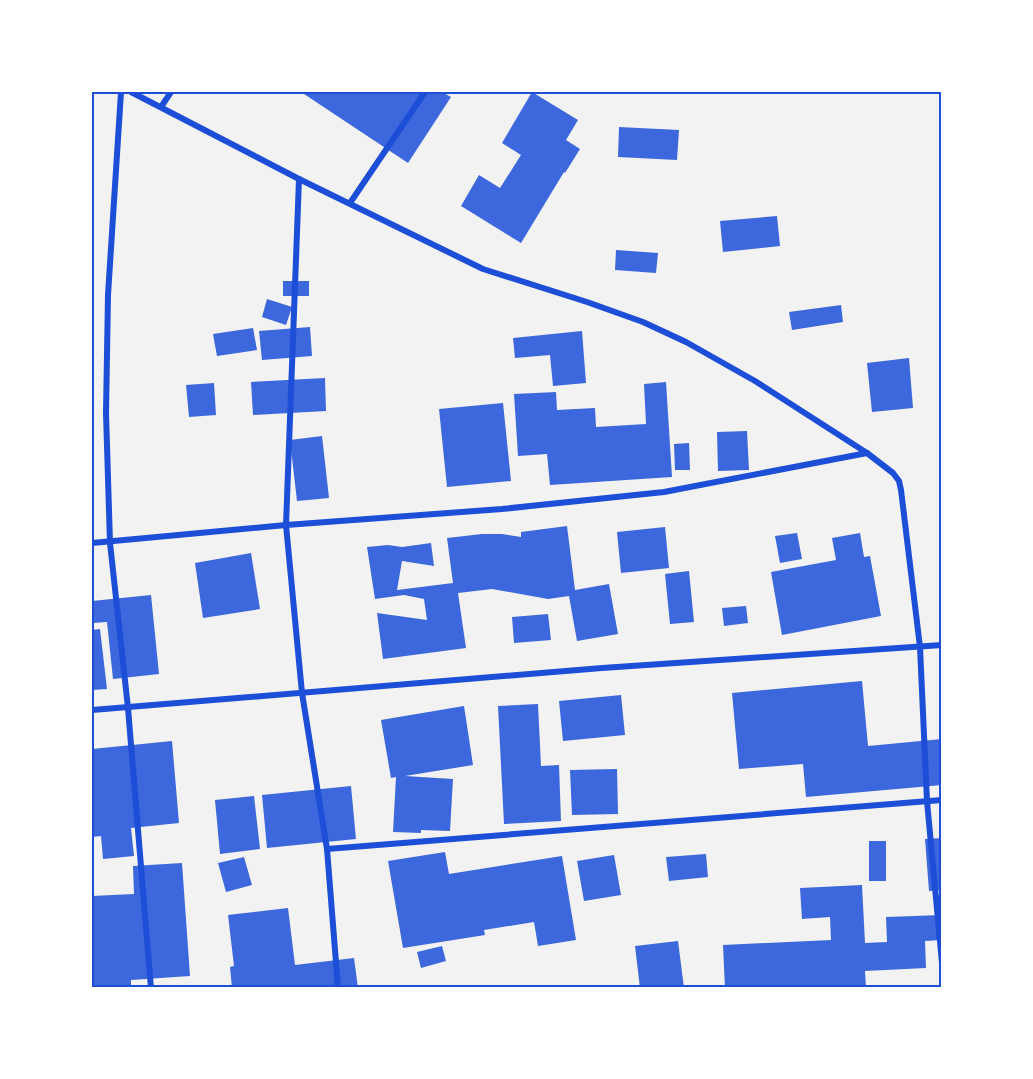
<svg xmlns="http://www.w3.org/2000/svg" width="1033" height="1079" font-family="Figtree,sans-serif">
  <style>
    .building { fill: #3d67dc }
    .lines { fill: none; stroke-linecap: round; stroke-linejoin: round }
    .minor { stroke: #1d4ed8; stroke-width: 6 }
    .neatline { fill: none; stroke: #1d4ed8; stroke-width: 2 }
  </style>
  <rect width="100%" height="100%" fill="#f2f2f2"/>
  <g class="building">
    <path d="M 301,92 L 442,92 L 451,97 L 408,163 Z"/>
    <path d="M 532,92 L 578,120 L 566,140 L 580,149 L 565,173 L 564,172 L 521,243 L 461,206 L 479,175 L 500,188 L 521,155 L 502,143 Z"/>
    <path d="M 619,127 L 679,130 L 677,160 L 618,157 Z"/>
    <path d="M 777,216 L 780,246 L 723,252 L 720,221 Z"/>
    <path d="M 616,250 L 658,253 L 656,273 L 615,270 Z"/>
    <rect x="283" y="281" width="26" height="15"/>
    <path d="M 267,299 L 292,307 L 286,325 L 262,317 Z"/>
    <path d="M 841,305 L 843,322 L 792,330 L 789,312 Z"/>
    <path d="M 310,327 L 312,356 L 262,360 L 259,331 Z"/>
    <path d="M 253,328 L 257,350 L 217,356 L 213,334 Z"/>
    <path d="M 582,331 L 586,383 L 553,386 L 550,355 L 515,358 L 513,338 Z"/>
    <path d="M 909,358 L 913,408 L 872,412 L 867,363 Z"/>
    <path d="M 325,378 L 326,411 L 253,415 L 251,382 Z"/>
    <path d="M 666,382 L 672,477 L 550,485 L 547,454 L 518,456 L 514,394 L 556,392 L 557,410 L 595,408 L 596,427 L 646,424 L 644,384 Z"/>
    <path d="M 214,383 L 216,415 L 189,417 L 186,385 Z"/>
    <path d="M 503,403 L 511,481 L 447,487 L 439,409 Z"/>
    <path d="M 747,431 L 749,470 L 718,471 L 717,432 Z"/>
    <path d="M 322,436 L 329,498 L 297,501 L 290,440 Z"/>
    <path d="M 689,443 L 690,470 L 675,470 L 674,444 Z"/>
    <path d="M 567,526 L 575,590 L 609,584 L 618,634 L 577,641 L 569,596 L 548,599 L 492,589 L 458,593 L 466,648 L 383,659 L 377,613 L 427,620 L 424,599 L 404,595 L 375,599 L 367,547 L 388,545 L 402,547 L 431,543 L 434,566 L 402,561 L 397,590 L 453,583 L 447,538 L 482,534 L 502,534 L 521,537 L 521,532 Z"/>
    <path d="M 665,527 L 669,568 L 621,573 L 617,532 Z"/>
    <path d="M 797,533 L 802,559 L 780,563 L 775,536 Z"/>
    <path d="M 860,533 L 864,557 L 870,556 L 881,616 L 782,635 L 771,572 L 836,560 L 832,538 Z"/>
    <path d="M 251,553 L 260,609 L 203,618 L 195,563 Z"/>
    <path d="M 689,571 L 694,622 L 670,624 L 665,574 Z"/>
    <path d="M 151,595 L 159,674 L 113,679 L 107,622 L 92,623 L 92,601 Z"/>
    <path d="M 746,606 L 748,623 L 724,626 L 722,608 Z"/>
    <path d="M 548,614 L 551,640 L 514,643 L 512,617 Z"/>
    <path d="M 100,629 L 107,689 L 92,690 L 92,630 Z"/>
    <path d="M 862,681 L 868,746 L 942,739 L 942,785 L 806,797 L 803,764 L 739,769 L 732,693 Z"/>
    <path d="M 621,695 L 625,735 L 563,741 L 559,701 Z"/>
    <path d="M 538,704 L 541,766 L 559,765 L 561,821 L 504,824 L 498,706 Z"/>
    <path d="M 464,706 L 473,765 L 405,776 L 453,779 L 450,831 L 421,830 L 421,833 L 393,832 L 396,777 L 391,778 L 381,720 Z"/>
    <path d="M 172,741 L 179,823 L 131,828 L 134,856 L 103,859 L 101,836 L 92,837 L 92,749 Z"/>
    <path d="M 617,769 L 618,814 L 572,815 L 570,770 Z"/>
    <path d="M 351,786 L 356,839 L 267,848 L 262,795 Z"/>
    <path d="M 254,796 L 260,849 L 220,854 L 215,800 Z"/>
    <path d="M 942,838 L 942,890 L 929,891 L 925,839 Z"/>
    <rect x="869" y="841" width="17" height="40"/>
    <path d="M 445,852 L 449,874 L 562,856 L 576,940 L 538,946 L 534,922 L 484,930 L 485,935 L 403,948 L 388,861 Z"/>
    <path d="M 706,854 L 708,877 L 669,881 L 666,857 Z"/>
    <path d="M 614,855 L 621,895 L 584,901 L 577,861 Z"/>
    <path d="M 244,857 L 252,885 L 226,892 L 218,863 Z"/>
    <path d="M 182,863 L 190,976 L 131,980 L 131,987 L 92,988 L 92,896 L 134,894 L 133,866 Z"/>
    <path d="M 862,885 L 865,943 L 887,942 L 886,917 L 942,915 L 942,940 L 925,941 L 926,968 L 865,971 L 866,988 L 725,988 L 723,945 L 831,940 L 830,917 L 802,919 L 800,888 Z"/>
    <path d="M 288,908 L 295,965 L 354,958 L 358,988 L 232,988 L 230,967 L 234,966 L 228,915 Z"/>
    <path d="M 678,941 L 684,988 L 640,988 L 635,946 Z"/>
    <path d="M 442,946 L 446,961 L 421,968 L 417,952 Z"/>
  </g>
  <g class="lines">
    <g class="minor">
      <path d="M 121,92 L 108,295 L 106,413 L 110,543 L 128,708 L 151,988"/>
      <path d="M 131,92 L 299,179 L 483,269 L 587,302 L 643,322 L 686,342 L 755,381 L 867,453 L 893,473 L 899,481 L 901,490 L 920,647 L 927,801 L 942,963"/>
      <path d="M 161,107 L 171,92"/>
      <path d="M 299,179 L 286,525 L 302,693 L 327,849 L 338,988"/>
      <path d="M 350,203 L 425,92"/>
      <path d="M 92,543 L 286,525 L 502,509 L 664,492 L 867,453"/>
      <path d="M 92,710 L 602,668 L 942,645"/>
      <path d="M 327,849 L 942,800"/>
    </g>
  </g>
  <rect width="1033" height="1079" fill="none" stroke="#ffffff" stroke-width="186"/>
  <rect x="93" y="93" width="847" height="893" class="neatline"/>
</svg>
